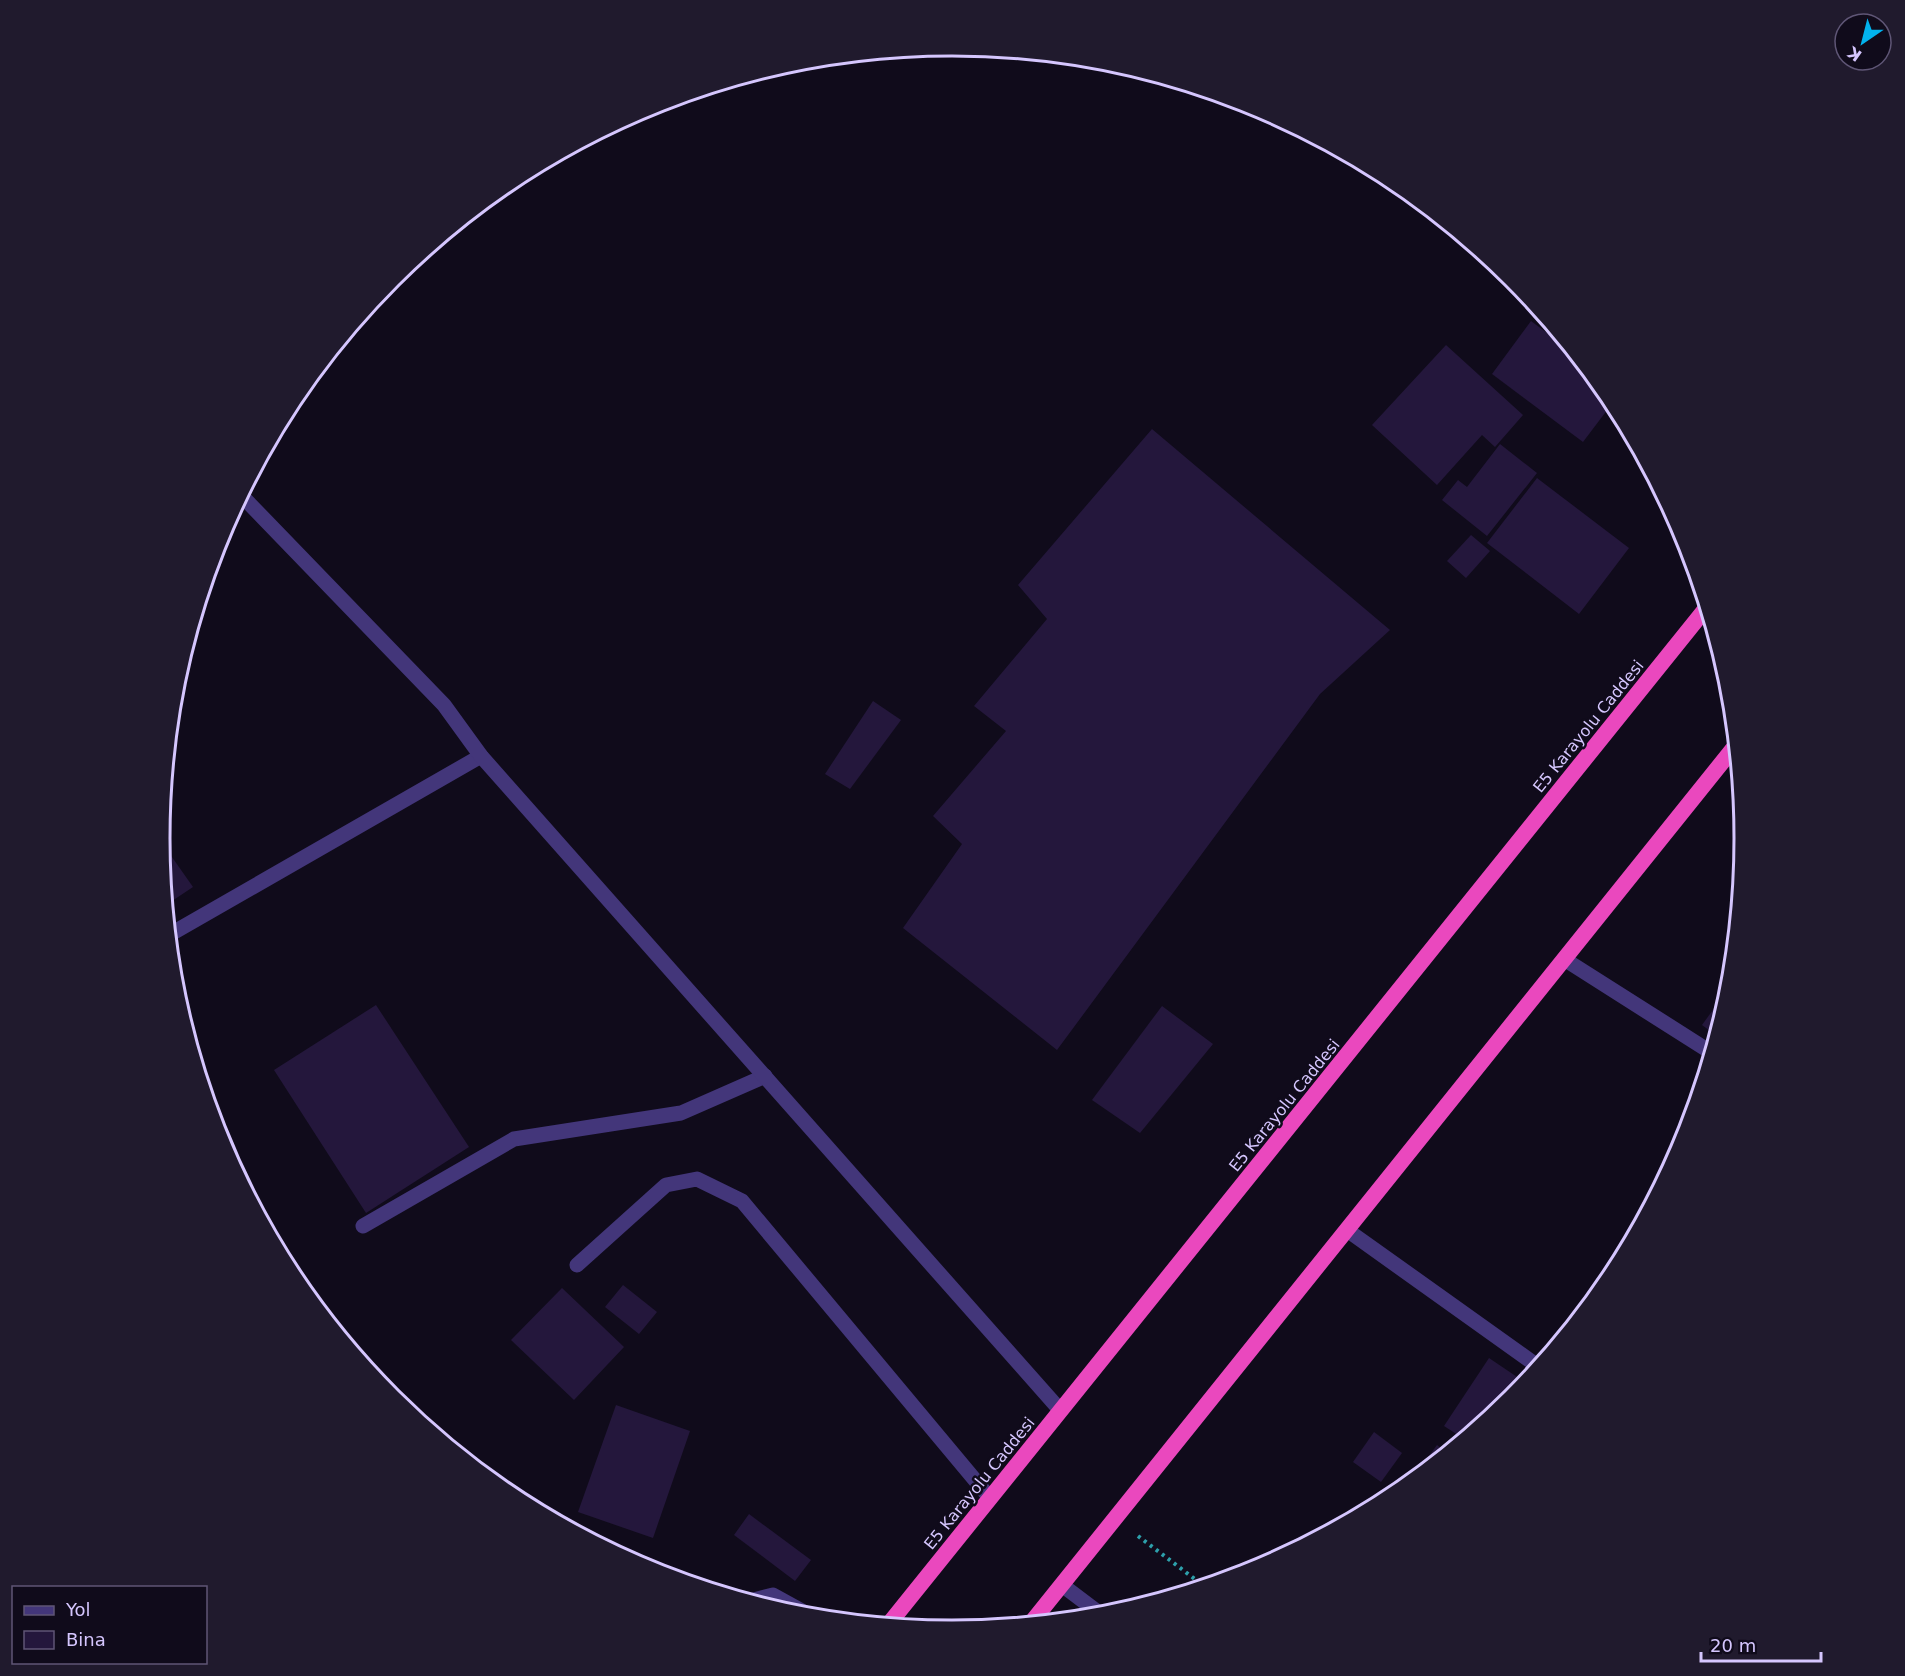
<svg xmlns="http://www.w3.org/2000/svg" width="1905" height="1676" font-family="'DejaVu Sans',sans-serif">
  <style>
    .building { fill: #24173c }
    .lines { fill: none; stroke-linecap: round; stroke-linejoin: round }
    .path { stroke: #2da0ab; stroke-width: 4; stroke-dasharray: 3 4.5; stroke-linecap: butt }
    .service { stroke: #43367a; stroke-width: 15 }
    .minor { stroke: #43367a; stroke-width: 15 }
    .trunk { stroke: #ea48be; stroke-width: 16 }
    .labels { text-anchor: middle; stroke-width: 5; stroke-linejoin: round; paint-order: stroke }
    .street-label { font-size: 16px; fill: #d5c6fe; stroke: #100b1b }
    .rim { fill: none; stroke: #d5c6fe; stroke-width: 3 }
  </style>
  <rect width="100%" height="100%" fill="#100b1b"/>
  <g class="building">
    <path d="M 1531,321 L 1578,356 L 1614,401 L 1583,442 L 1492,374 Z"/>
    <path d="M 1446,345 L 1523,415 L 1495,447 L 1482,435 L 1437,485 L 1372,425 Z"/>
    <path d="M 1152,429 L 1390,630 L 1320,694 L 1057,1050 L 903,928 L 962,844 L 933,816 L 1006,731 L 974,706 L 1047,619 L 1018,585 Z"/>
    <path d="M 1500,444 L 1537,473 L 1487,536 L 1442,500 L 1458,480 L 1467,487 Z"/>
    <path d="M 1537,478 L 1629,548 L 1579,614 L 1487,543 Z"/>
    <path d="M 1471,535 L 1490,551 L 1466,578 L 1447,561 Z"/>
    <path d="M 873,701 L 901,720 L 850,789 L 825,774 Z"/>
    <path d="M 160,840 L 193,887 L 166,905 Z"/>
    <path d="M 1731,985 L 1730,993 L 1717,1036 L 1702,1025 Z"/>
    <path d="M 376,1005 L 469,1147 L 366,1213 L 274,1070 Z"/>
    <path d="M 1162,1006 L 1213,1044 L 1140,1133 L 1092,1100 Z"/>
    <path d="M 623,1285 L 657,1312 L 639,1334 L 605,1307 Z"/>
    <path d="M 562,1288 L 624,1347 L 574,1400 L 511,1340 Z"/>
    <path d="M 1489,1358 L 1526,1383 L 1513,1399 L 1464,1439 L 1444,1426 Z"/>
    <path d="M 616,1405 L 690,1431 L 653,1538 L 578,1512 Z"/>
    <path d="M 1374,1432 L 1402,1453 L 1381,1482 L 1353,1462 Z"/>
    <path d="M 1437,1445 L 1447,1453 L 1411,1483 L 1410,1482 Z"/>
    <path d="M 749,1514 L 811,1560 L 795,1581 L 734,1535 Z"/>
  </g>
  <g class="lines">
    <path class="path" d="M 1138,1536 L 1204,1586"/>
    <g class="service">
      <path d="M 169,935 L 481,756"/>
      <path d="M 363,1226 L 514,1139 L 681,1113 L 765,1076"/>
      <path d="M 577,1265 L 666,1185 L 697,1179 L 742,1201 L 990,1498"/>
      <path d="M 1062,1585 L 1103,1616"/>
      <path d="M 750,1601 L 773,1595 L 813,1617"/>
    </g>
    <g class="minor">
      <path d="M 241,495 L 444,705 L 481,756 L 1060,1410"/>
      <path d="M 1564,959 L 1712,1053"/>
      <path d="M 1347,1230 L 1539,1367"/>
    </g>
    <g class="trunk">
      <path d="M 1031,1623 L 1736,745"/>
      <path d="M 888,1625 L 1707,607"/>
    </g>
  </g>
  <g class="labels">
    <g class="street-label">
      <text transform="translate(1588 726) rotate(-51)" y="6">E5 Karayolu Caddesi</text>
      <text transform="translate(1284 1105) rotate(-51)" y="6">E5 Karayolu Caddesi</text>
      <text transform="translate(979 1483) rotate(-51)" y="6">E5 Karayolu Caddesi</text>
    </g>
  </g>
  <path d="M0 0H1905V1676H0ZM170 838a782 782 0 1 1 1564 0a782 782 0 1 1-1564 0Z" fill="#201a2d" fill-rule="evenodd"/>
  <path class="rim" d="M170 838a782 782 0 1 1 1564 0a782 782 0 1 1-1564 0Z"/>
  <rect x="12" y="1586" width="195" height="78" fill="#100b1b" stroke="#5f5676" stroke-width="1.5"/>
  <rect x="24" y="1606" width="30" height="9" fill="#43367a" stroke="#5f5676" stroke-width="1.5"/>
  <text x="66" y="1616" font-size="18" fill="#d5c6fe">Yol</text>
  <rect x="24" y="1631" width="30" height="18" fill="#24173c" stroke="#5f5676" stroke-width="1.5"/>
  <text x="66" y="1646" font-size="18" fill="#d5c6fe">Bina</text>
  <g transform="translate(1863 42) rotate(215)"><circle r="28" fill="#100b1b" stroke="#5f5676" stroke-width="1.5"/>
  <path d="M0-4.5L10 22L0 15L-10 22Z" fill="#02b3ee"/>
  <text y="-9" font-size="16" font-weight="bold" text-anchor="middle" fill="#d5c6fe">K</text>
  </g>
  <path d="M1701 1652v9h120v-9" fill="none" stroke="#d5c6fe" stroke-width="3"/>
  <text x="1710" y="1652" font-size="18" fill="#d5c6fe" stroke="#100b1b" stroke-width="4.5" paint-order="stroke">20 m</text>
</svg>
